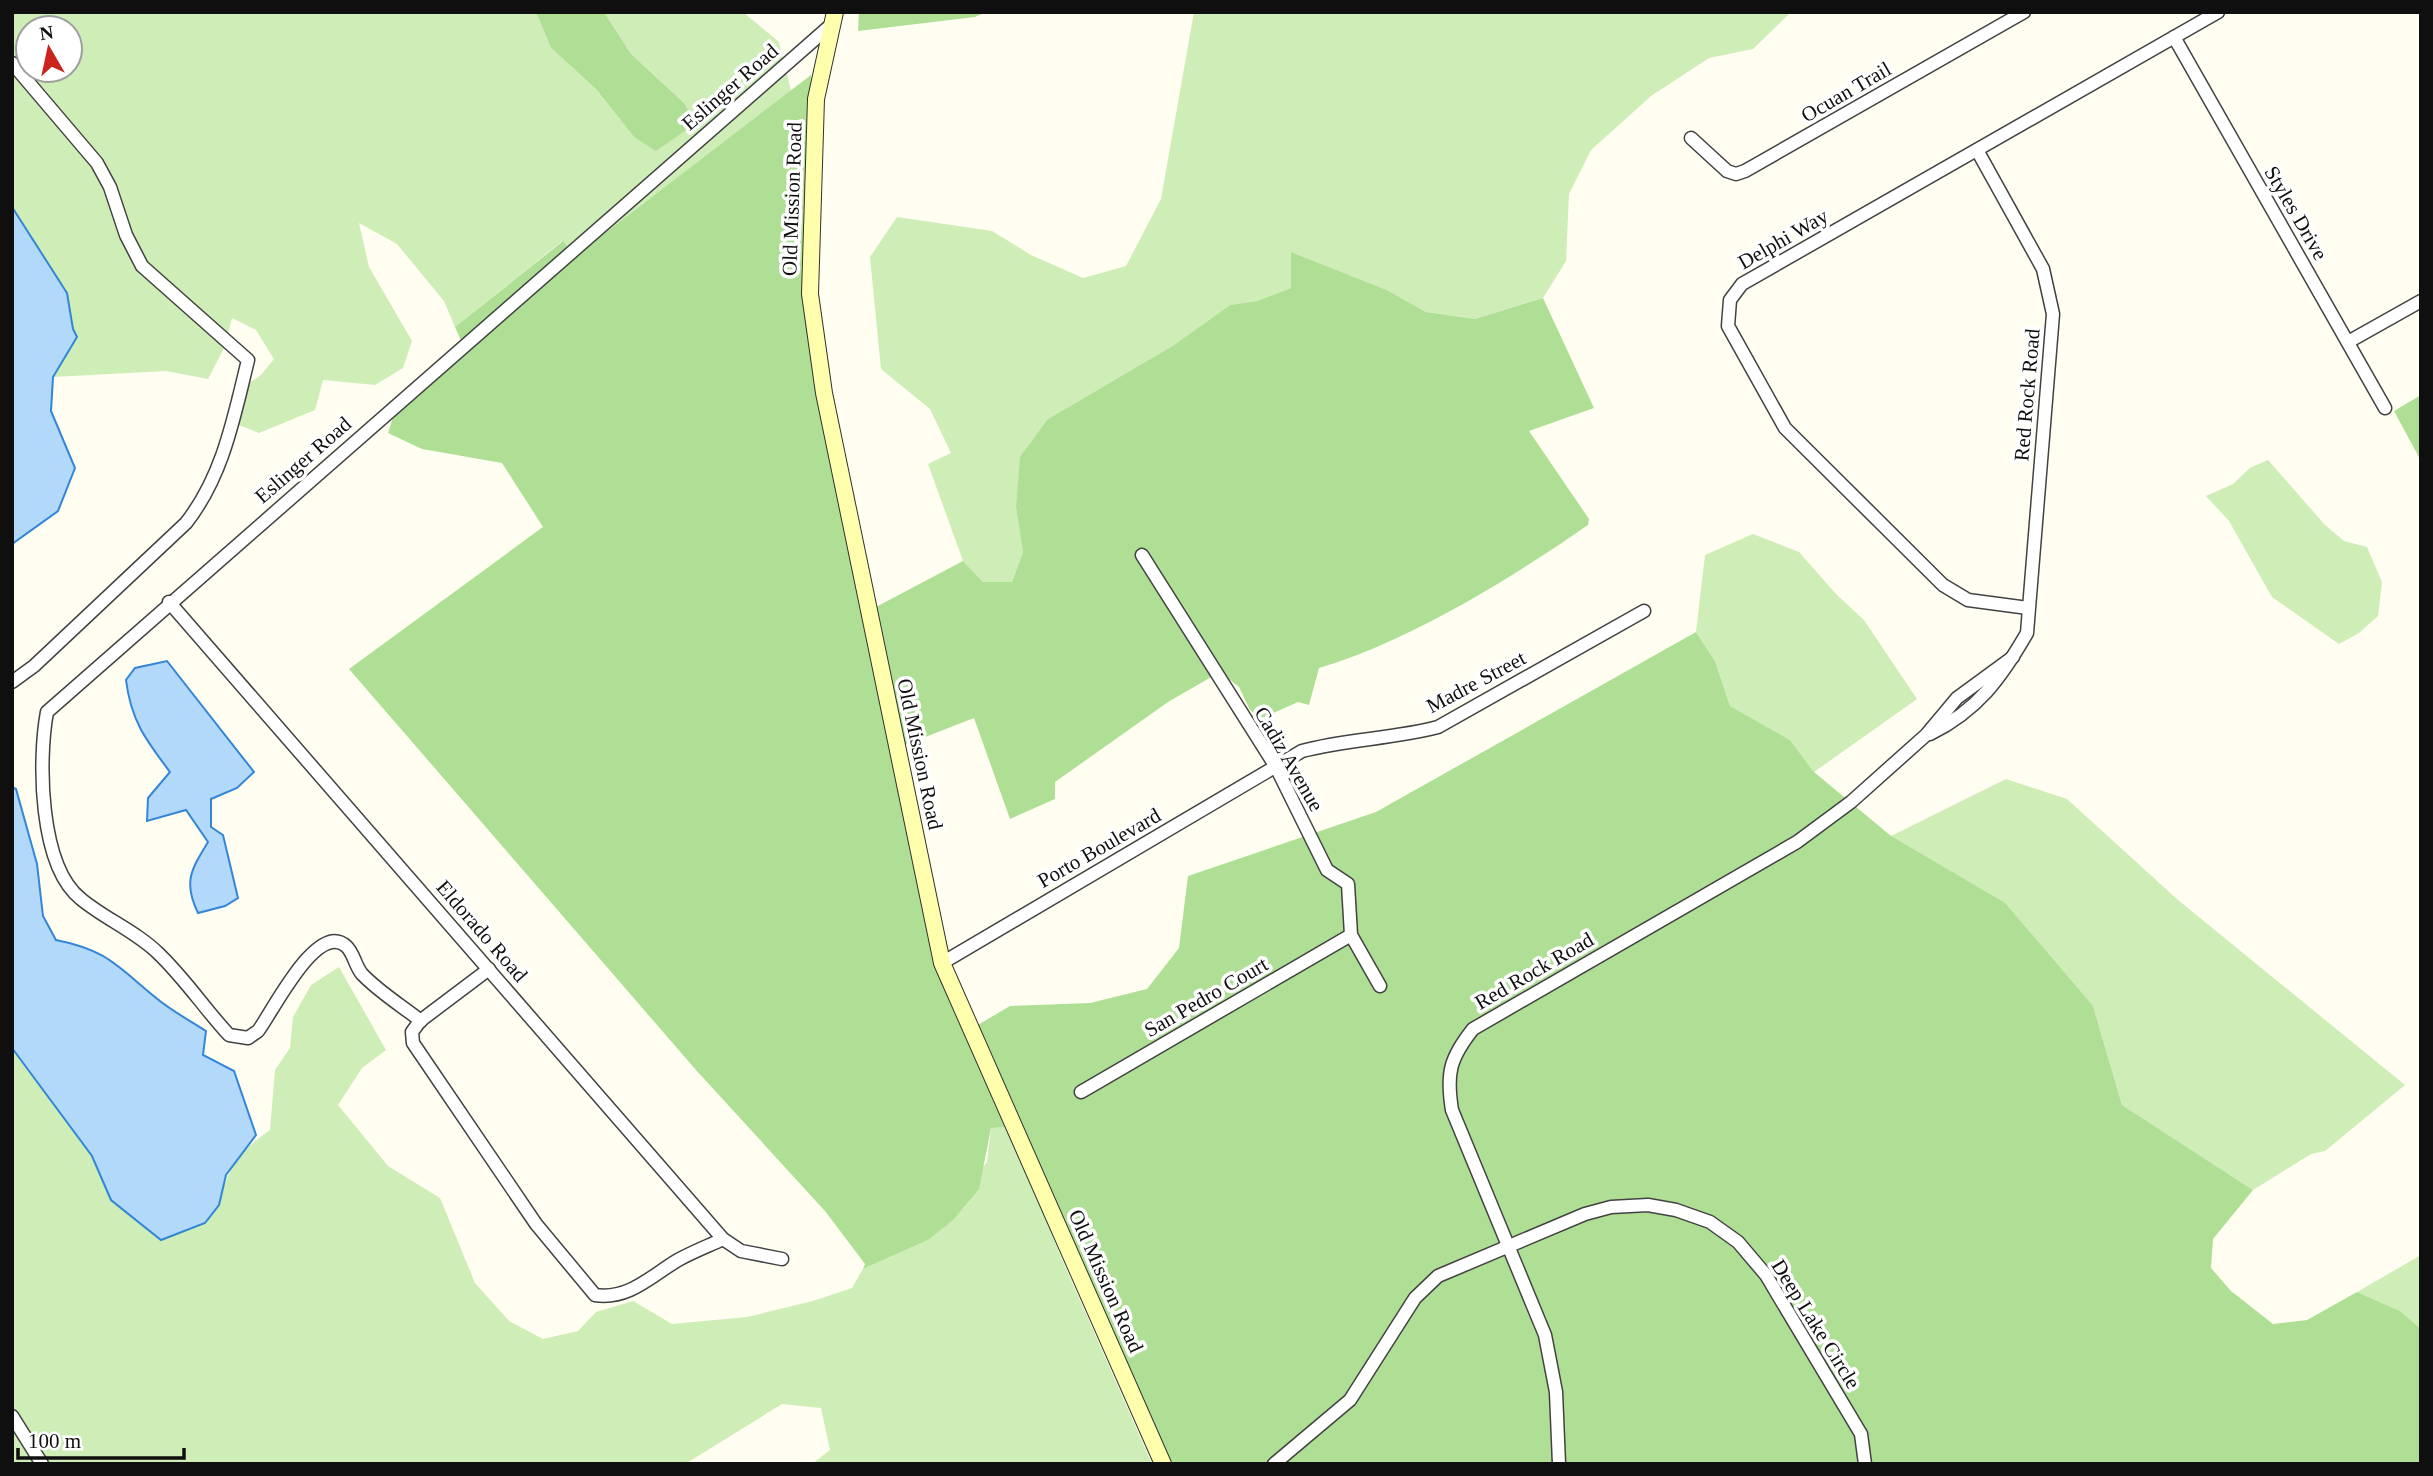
<svg xmlns="http://www.w3.org/2000/svg" width="2433" height="1476" font-family="'Times New Roman',serif">
  <style>
    .green { fill: #ceedb7; fill-rule: evenodd }
    .forest { fill: #afdf95 }
    .water { fill: #b2d8fa; stroke: #3386d7; stroke-width: 2 }
    .lines { fill: none; stroke-linecap: round; stroke-linejoin: round }
    .street-casing { stroke: #424242; stroke-width: 15 }
    .secondary-casing { stroke: #313131; stroke-width: 18 }
    .street { stroke: #fff; stroke-width: 12 }
    .secondary { stroke: #fffeac; stroke-width: 16 }
    .labels { text-anchor: middle; stroke-width: 7; stroke-linejoin: round; paint-order: stroke }
    .street-label { font-size: 21px; fill: #0f0f0f; stroke: #fff }
  </style>
  <rect width="100%" height="100%" fill="#fffef1"/>
  <g class="green">
    <path d="M 12,12 L 536,12 L 551,48 L 596,89 L 634,137 L 684,103 L 631,54 L 604,12 L 743,12 L 779,42 L 791,91 L 575,256 L 562,241 L 455,327 L 444,301 L 397,244 L 359,223 L 369,267 L 412,341 L 403,368 L 375,385 L 323,380 L 315,410 L 259,433 L 234,423 L 231,395 L 260,376 L 274,359 L 256,330 L 232,318 L 225,346 L 208,379 L 166,371 L 53,377 L 77,337 L 73,329 L 67,293 L 12,207 ZM 28,28 L 70,28 L 70,70 L 28,70 Z"/>
    <path d="M 1194,12 L 1791,12 L 1753,49 L 1709,58 L 1651,96 L 1591,150 L 1569,194 L 1566,261 L 1543,298 L 1475,319 L 1426,312 L 1387,290 L 1291,252 L 1291,288 L 1257,301 L 1230,305 L 1174,345 L 1048,419 L 1016,508 L 1023,552 L 1012,582 L 983,582 L 963,561 L 928,464 L 951,453 L 930,409 L 881,369 L 870,257 L 897,217 L 992,231 L 1031,255 L 1083,278 L 1126,266 L 1161,199 Z"/>
    <path d="M 2268,460 L 2325,525 L 2344,541 L 2367,547 L 2382,582 L 2378,616 L 2359,633 L 2339,644 L 2272,597 L 2229,521 L 2206,496 L 2233,484 L 2250,468 Z"/>
    <path d="M 1753,534 L 1799,552 L 1837,595 L 1864,620 L 1917,699 L 1814,772 L 1790,740 L 1730,706 L 1715,661 L 1696,632 L 1705,555 Z"/>
    <path d="M 2006,779 L 2067,799 L 2178,900 L 2405,1085 L 2325,1151 L 2311,1154 L 2253,1190 L 2122,1105 L 2093,1006 L 1891,836 Z"/>
    <path d="M 339,967 L 386,1050 L 362,1068 L 338,1105 L 388,1166 L 440,1198 L 475,1283 L 509,1321 L 543,1339 L 578,1331 L 596,1312 L 633,1301 L 672,1324 L 747,1317 L 813,1301 L 852,1288 L 863,1269 L 928,1240 L 987,1162 L 991,1128 L 1008,1127 L 1061,1257 L 1152,1464 L 812,1464 L 830,1450 L 821,1408 L 782,1404 L 685,1464 L 12,1464 L 12,1048 L 93,1156 L 111,1200 L 161,1240 L 219,1205 C 229,1166 237,1153 270,1130 L 275,1070 L 290,1048 L 293,1017 L 311,985 Z"/>
    <path d="M 2421,1255 L 2421,1329 L 2400,1311 L 2357,1292 Z"/>
  </g>
  <g class="forest">
    <path d="M 536,12 L 604,12 L 631,54 L 684,103 L 696,123 L 656,151 L 634,137 L 596,89 L 551,48 Z"/>
    <path d="M 859,12 L 986,12 L 975,17 L 858,31 Z"/>
    <path d="M 811,75 L 805,295 L 914,869 L 936,964 L 1008,1127 L 991,1128 L 979,1189 L 953,1220 L 928,1240 L 863,1269 L 865,1264 L 825,1211 L 696,1070 L 349,669 L 543,527 L 502,463 L 422,449 L 388,433 L 401,393 L 462,343 L 455,327 L 563,241 L 575,256 Z"/>
    <path d="M 1291,252 L 1387,290 L 1426,312 L 1475,319 L 1543,298 L 1594,408 L 1529,431 L 1589,519 L 1588,525 C 1510,579 1410,641 1319,668 L 1309,705 L 1298,702 L 1260,719 L 1250,710 L 1239,687 L 1220,672 L 1168,702 L 1055,782 L 1055,799 L 1010,819 L 974,718 L 902,746 L 874,608 L 963,561 L 983,582 L 1012,582 L 1023,552 L 1016,508 L 1020,457 L 1048,419 L 1174,345 L 1230,305 L 1257,301 L 1291,288 Z"/>
    <path d="M 2421,395 L 2421,461 L 2394,411 Z"/>
    <path d="M 1696,632 L 1715,661 L 1730,706 L 1790,740 L 1814,772 L 1891,836 L 2005,903 L 2093,1006 L 2122,1105 L 2253,1190 L 2213,1239 L 2211,1268 L 2231,1291 L 2273,1324 L 2307,1320 L 2357,1292 L 2400,1311 L 2421,1329 L 2421,1464 L 1169,1464 L 976,1026 L 1010,1006 L 1090,1003 L 1147,989 L 1179,948 L 1188,876 L 1376,812 Z"/>
  </g>
  <g class="water">
    <path d="M 12,207 L 67,293 L 73,329 L 77,337 L 53,377 L 51,411 L 75,468 L 58,511 L 12,544 Z"/>
    <path d="M 167,661 L 254,772 L 237,788 L 211,799 L 211,827 L 223,835 L 238,898 L 225,906 L 198,913 C 183,882 191,870 208,842 L 186,810 L 147,821 L 148,798 L 170,772 C 146,740 131,721 126,680 L 135,668 Z"/>
    <path d="M 12,787 L 16,789 L 37,864 L 43,916 L 56,940 C 107,950 117,966 155,997 C 170,1010 189,1020 206,1031 L 203,1055 L 234,1071 L 256,1135 L 226,1175 L 219,1205 L 205,1223 L 161,1240 L 111,1200 L 92,1156 L 12,1048 Z"/>
  </g>
  <g class="lines">
    <defs>
      <g id="street">
        <path d="M 2174,37 L 2385,408"/>
        <path d="M 12,63 L 97,163 L 110,187 L 126,235 L 142,266 L 248,360 C 234,417 223,476 186,523 L 34,666 L 12,682"/>
        <path d="M 1691,138 L 1727,171 L 1736,174 L 1745,171 L 2024,12"/>
        <path d="M 2348,342 L 2421,301"/>
        <path d="M 1142,555 L 1276,767 L 1327,870 L 1348,884 L 1351,935 L 1380,986"/>
        <path d="M 169,602 L 723,1239 L 741,1251 L 782,1259"/>
        <path d="M 2028,608 L 1968,600 L 1943,585 L 1785,428 L 1728,326 L 1730,300 L 1742,284 L 2218,12"/>
        <path d="M 1930,734 C 1978,710 2001,678 2027,633 L 2053,314 L 2043,269 L 1977,150"/>
        <path d="M 942,963 L 1302,751 C 1346,739 1393,739 1438,727 L 1644,611"/>
        <path d="M 489,969 L 420,1021 L 412,1032 L 413,1043 L 536,1224 L 595,1295 C 629,1300 651,1276 678,1260 C 692,1252 708,1246 723,1239"/>
        <path d="M 421,1021 C 402,1006 379,992 362,974 C 355,966 354,953 346,946 C 317,920 272,1013 258,1031 L 248,1038 L 229,1035 C 205,1009 185,979 159,954 C 137,932 105,919 81,899 C 39,866 38,760 47,712 L 831,25"/>
        <path d="M 1081,1092 L 1351,935"/>
        <path d="M 12,1416 L 42,1464"/>
        <path d="M 1274,1464 L 1350,1400 L 1415,1298 L 1438,1276 L 1585,1214 L 1611,1207 L 1648,1205 L 1676,1210 L 1710,1222 L 1738,1242 L 1766,1275 L 1861,1434 L 1865,1464"/>
        <path d="M 1559,1464 L 1556,1392 L 1545,1335 L 1452,1110 C 1446,1073 1450,1058 1473,1029 L 1797,842 L 1851,802 L 1926,735 L 1957,698 L 2013,657"/>
      </g>
      <path id="secondary" d="M 835,12 L 816,99 L 810,294 L 824,393 L 942,963 L 1163,1464"/>
    </defs>
    <use href="#street" class="street-casing"/>
    <use href="#secondary" class="secondary-casing"/>
    <use href="#street" class="street"/>
    <use href="#secondary" class="secondary"/>
  </g>
  <g class="labels">
    <g class="street-label">
      <text transform="translate(730 87) rotate(-41)" y="7">Eslinger Road</text>
      <text transform="translate(1846 92) rotate(-30)" y="7">Ocuan Trail</text>
      <text transform="translate(792 199) rotate(-88)" y="7">Old Mission Road</text>
      <text transform="translate(2296 213) rotate(60)" y="7">Styles Drive</text>
      <text transform="translate(1783 239) rotate(-30)" y="7">Delphi Way</text>
      <text transform="translate(2027 395) rotate(-85)" y="7">Red Rock Road</text>
      <text transform="translate(303 460) rotate(-41)" y="7">Eslinger Road</text>
      <text transform="translate(1476 682) rotate(-28)" y="7">Madre Street</text>
      <text transform="translate(920 754) rotate(78)" y="7">Old Mission Road</text>
      <text transform="translate(1289 759) rotate(60)" y="7">Cadiz Avenue</text>
      <text transform="translate(1099 848) rotate(-30)" y="7">Porto Boulevard</text>
      <text transform="translate(482 931) rotate(49)" y="7">Eldorado Road</text>
      <text transform="translate(1534 971) rotate(-30)" y="7">Red Rock Road</text>
      <text transform="translate(1206 997) rotate(-30)" y="7">San Pedro Court</text>
      <text transform="translate(1106 1281) rotate(66)" y="7">Old Mission Road</text>
      <text transform="translate(1816 1324) rotate(58)" y="7">Deep Lake Circle</text>
    </g>
  </g>
  <rect width="2433" height="1476" fill="none" stroke="#0f0f0f" stroke-width="28"/>
  <g transform="translate(49 49) rotate(351)"><circle r="33" fill="#ffffff" stroke="#9f9f9f" stroke-width="2"/>
  <path d="M0-5L12 26L0 18L-12 26Z" fill="#ca251c"/>
  <text y="-10" font-size="19" font-weight="bold" text-anchor="middle" fill="#0f0f0f">N</text>
  </g>
  <path d="M18 1448v10h166v-10" fill="none" stroke="#0f0f0f" stroke-width="3.5"/>
  <text x="28" y="1448" font-size="21" fill="#0f0f0f" stroke="#ffffff" stroke-width="5" paint-order="stroke">100 m</text>
</svg>
